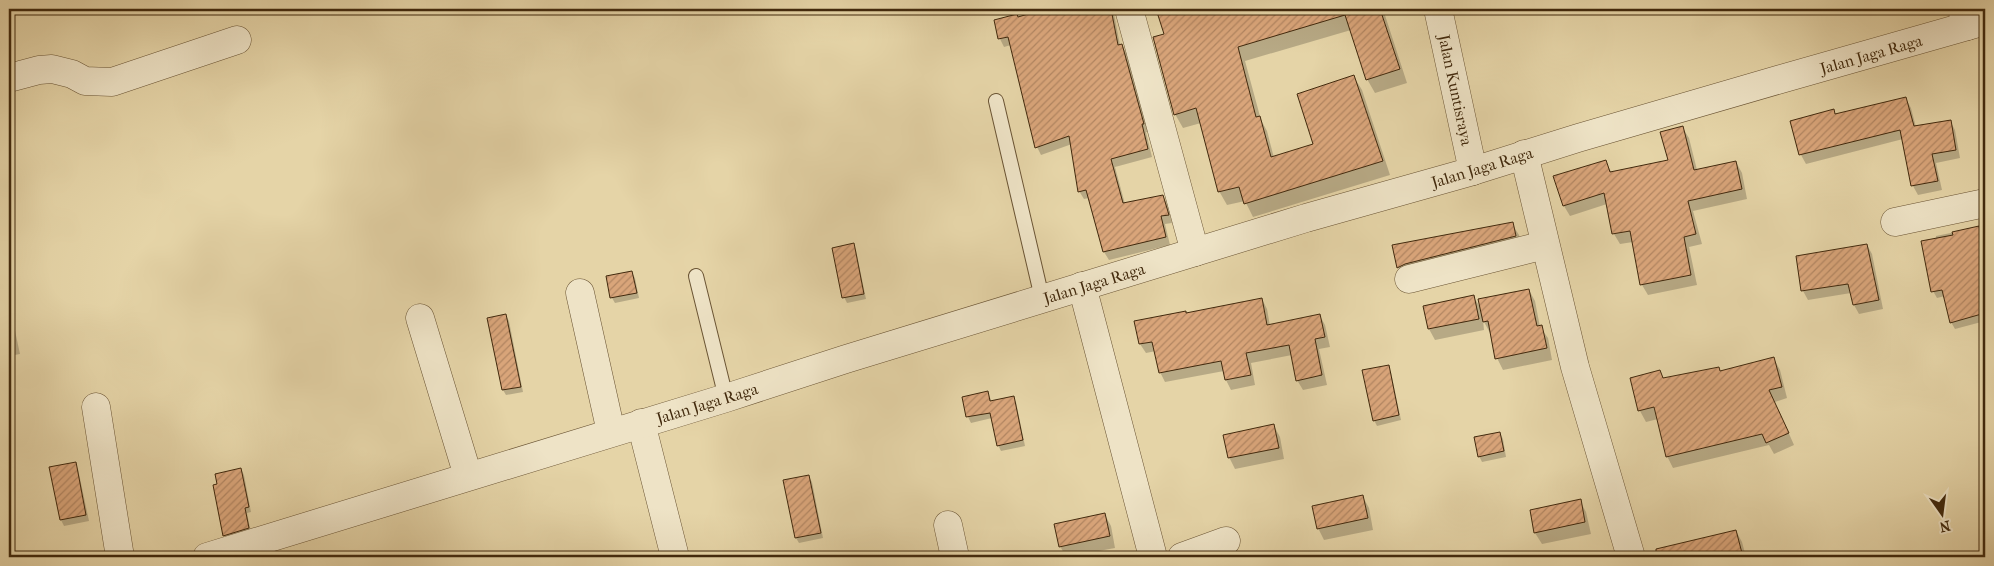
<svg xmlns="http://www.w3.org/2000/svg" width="1994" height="566" font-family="'IM FELL French Canon',serif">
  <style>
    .shadow { fill: #0003 }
    .building { fill: url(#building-hatch); stroke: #41290d }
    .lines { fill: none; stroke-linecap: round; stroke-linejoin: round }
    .service-casing { stroke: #6a5434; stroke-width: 16 }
    .minor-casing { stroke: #6a5434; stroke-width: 29 }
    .tertiary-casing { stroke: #6a5434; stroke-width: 29 }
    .service { stroke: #eee3c6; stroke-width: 14 }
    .minor { stroke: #eee3c6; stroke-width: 28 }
    .tertiary { stroke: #eee3c6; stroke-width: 28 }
    .labels { text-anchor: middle; stroke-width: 4.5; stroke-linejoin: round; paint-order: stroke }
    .street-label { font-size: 16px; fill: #41290d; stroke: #eee3c6 }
  </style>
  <defs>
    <pattern id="building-hatch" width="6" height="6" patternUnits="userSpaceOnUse" patternTransform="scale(1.25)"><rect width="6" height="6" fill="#d9a57a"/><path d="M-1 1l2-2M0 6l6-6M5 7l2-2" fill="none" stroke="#b28662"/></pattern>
  </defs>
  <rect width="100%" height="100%" fill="#e5d4a7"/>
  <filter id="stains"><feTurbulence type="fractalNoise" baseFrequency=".004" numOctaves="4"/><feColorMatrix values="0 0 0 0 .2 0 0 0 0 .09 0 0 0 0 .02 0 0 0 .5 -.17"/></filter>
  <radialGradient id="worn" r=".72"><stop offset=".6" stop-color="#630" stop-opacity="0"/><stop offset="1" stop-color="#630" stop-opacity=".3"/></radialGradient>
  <g class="shadow">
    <path d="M 1050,9 L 1113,9 L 1120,45 L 1122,45 L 1126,53 L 1148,132 L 1146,132 L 1152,157 L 1115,167 L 1125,204 L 1163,196 L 1167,204 L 1172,223 L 1165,224 L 1170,245 L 1109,260 L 1104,252 L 1089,198 L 1084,199 L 1079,191 L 1072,144 L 1041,155 L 1037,147 L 1011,45 L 1004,47 L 1000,39 L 995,20 L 1018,18 Z"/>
    <path d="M 1157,9 L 1383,9 L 1407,83 L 1375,93 L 1367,79 L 1351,30 L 1245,61 L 1261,120 L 1267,131 L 1274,158 L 1315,145 L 1354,77 L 1362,90 L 1390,175 L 1253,217 L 1245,201 L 1227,205 L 1219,191 L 1201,123 L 1183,128 L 1175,114 L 1166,35 Z"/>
    <path d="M 1985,47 L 1985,74 L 1980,48 Z"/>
    <path d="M 1906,99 L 1911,108 L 1916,127 L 1950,121 L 1955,130 L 1960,158 L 1936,163 L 1942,190 L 1918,195 L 1913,186 L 1903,139 L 1806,164 L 1801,155 L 1792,122 L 1836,115 Z"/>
    <path d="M 1682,127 L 1689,138 L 1697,170 L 1736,162 L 1742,173 L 1747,199 L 1693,211 L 1702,244 L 1689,247 L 1697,285 L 1648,295 L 1642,285 L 1633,242 L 1620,244 L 1614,234 L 1607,204 L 1570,216 L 1564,206 L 1605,161 L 1612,173 L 1669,161 Z"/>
    <path d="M 1512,224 L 1519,235 L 1521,248 L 1404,279 L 1398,267 L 1393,246 Z"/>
    <path d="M 1985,226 L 1985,252 L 1983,253 L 1985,260 L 1985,321 L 1955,329 L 1951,322 L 1945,296 L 1937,298 L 1933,291 L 1936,236 Z"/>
    <path d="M 853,245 L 856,250 L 866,299 L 847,303 L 844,297 Z"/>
    <path d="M 1867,245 L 1872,254 L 1883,309 L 1859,314 L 1854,305 L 1851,293 L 1808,300 L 1803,291 L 1797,257 Z"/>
    <path d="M 632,273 L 635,278 L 639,298 L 615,303 L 612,298 Z"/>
    <path d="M 1529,290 L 1535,301 L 1540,327 L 1548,338 L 1552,360 L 1503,370 L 1497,358 L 1490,333 L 1483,320 L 1484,330 L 1435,340 L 1429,329 L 1474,297 L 1481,309 Z"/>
    <path d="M 1262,299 L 1267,309 L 1270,326 L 1320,316 L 1325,325 L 1330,347 L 1319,349 L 1327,385 L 1303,390 L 1297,380 L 1292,355 L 1251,363 L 1255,385 L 1231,390 L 1226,380 L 1224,371 L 1165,382 L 1160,372 L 1156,351 L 1146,353 L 1140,344 L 1136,322 L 1186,315 Z"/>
    <path d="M 9,303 L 20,354 L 9,356 Z"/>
    <path d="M 506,316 L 509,321 L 523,392 L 506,395 L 503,390 L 488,319 Z"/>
    <path d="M 1774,359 L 1780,370 L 1787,398 L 1775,402 L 1794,445 L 1774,454 L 1769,445 L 1673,468 L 1667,456 L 1658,419 L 1646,422 L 1640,411 L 1631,379 L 1660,371 L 1664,379 L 1720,372 Z"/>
    <path d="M 1388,367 L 1391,372 L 1401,420 L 1377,426 L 1374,420 Z"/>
    <path d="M 988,393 L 992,402 L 1013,397 L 1016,402 L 1025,446 L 1001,451 L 998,445 L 992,418 L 971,423 L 968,417 L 964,398 Z"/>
    <path d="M 1274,426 L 1280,437 L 1284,459 L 1235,469 L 1229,457 Z"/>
    <path d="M 1500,433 L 1503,439 L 1506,457 L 1482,462 L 1479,456 Z"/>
    <path d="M 75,464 L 78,469 L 89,521 L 64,526 L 61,520 L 51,468 Z"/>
    <path d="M 241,469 L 244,475 L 251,512 L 247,513 L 251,533 L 228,541 L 225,535 Z"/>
    <path d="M 809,477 L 812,482 L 823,538 L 799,543 L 796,538 Z"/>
    <path d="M 1363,497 L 1369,508 L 1373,530 L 1324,540 L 1318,528 Z"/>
    <path d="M 1580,501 L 1586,512 L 1591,534 L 1542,544 L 1535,533 Z"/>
    <path d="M 1105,515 L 1111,526 L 1115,548 L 1066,557 L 1060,546 Z"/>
    <path d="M 1736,531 L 1742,542 L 1746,557 L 1686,557 L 1683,544 Z"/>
  </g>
  <g class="building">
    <path d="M 1045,9 L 1111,9 L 1118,45 L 1122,44 L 1144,124 L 1142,124 L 1148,149 L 1111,159 L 1123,203 L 1163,195 L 1169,215 L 1161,216 L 1166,237 L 1103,252 L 1086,190 L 1078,192 L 1069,136 L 1035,148 L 1008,37 L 998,39 L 994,20 L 1017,14 L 1018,17 Z"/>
    <path d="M 1156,9 L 1380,9 L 1400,69 L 1366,80 L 1345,15 L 1238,47 L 1256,117 L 1260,116 L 1271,157 L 1313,144 L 1297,94 L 1354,75 L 1383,161 L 1244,204 L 1239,187 L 1218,192 L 1196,108 L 1174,115 L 1153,37 L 1164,34 Z"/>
    <path d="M 1906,97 L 1914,126 L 1951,120 L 1956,150 L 1932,154 L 1938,181 L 1911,186 L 1900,130 L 1799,155 L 1790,121 L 1834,109 L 1835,114 Z"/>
    <path d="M 1683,126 L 1694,170 L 1736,161 L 1742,189 L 1688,201 L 1696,234 L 1684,237 L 1691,275 L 1640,285 L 1630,231 L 1612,234 L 1604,193 L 1563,206 L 1553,176 L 1606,160 L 1610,172 L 1668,160 L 1660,132 Z"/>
    <path d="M 1513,222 L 1516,236 L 1405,264 L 1397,268 L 1392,245 Z"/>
    <path d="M 1979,226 L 1985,259 L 1985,313 L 1950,323 L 1942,290 L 1931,292 L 1921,241 L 1953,235 L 1952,232 Z"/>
    <path d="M 854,243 L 864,294 L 842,298 L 832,248 Z"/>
    <path d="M 1867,244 L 1879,300 L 1853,305 L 1848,284 L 1801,291 L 1796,256 Z"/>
    <path d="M 632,271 L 637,293 L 610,298 L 606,276 Z"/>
    <path d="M 1529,289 L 1537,326 L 1542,325 L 1547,348 L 1495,359 L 1488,321 L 1483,322 L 1478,299 Z"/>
    <path d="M 1474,295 L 1479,319 L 1428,329 L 1423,306 Z"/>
    <path d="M 1262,298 L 1267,325 L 1320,314 L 1325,337 L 1315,339 L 1322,375 L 1296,381 L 1289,345 L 1246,353 L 1251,375 L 1225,380 L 1221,361 L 1159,373 L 1152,342 L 1139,344 L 1134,321 L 1186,311 L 1186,313 Z"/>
    <path d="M 506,314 L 521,387 L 502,390 L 487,318 Z"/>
    <path d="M 1774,357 L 1782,387 L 1769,390 L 1789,433 L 1766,443 L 1762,434 L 1666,457 L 1654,407 L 1638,411 L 1630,378 L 1660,370 L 1663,378 L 1719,367 L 1720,371 Z"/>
    <path d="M 1389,365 L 1399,415 L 1373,421 L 1362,370 Z"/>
    <path d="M 988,391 L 990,401 L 1014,396 L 1023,440 L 997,446 L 990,413 L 966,417 L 962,397 Z"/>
    <path d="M 1274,424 L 1279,448 L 1228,458 L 1223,435 Z"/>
    <path d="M 1500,432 L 1504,451 L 1478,457 L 1474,437 Z"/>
    <path d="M 76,462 L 86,515 L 60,520 L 49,467 Z"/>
    <path d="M 241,468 L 249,507 L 245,508 L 249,528 L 223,536 L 213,485 L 217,484 L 215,474 Z"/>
    <path d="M 809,475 L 821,533 L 795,538 L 783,480 Z"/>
    <path d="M 1363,495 L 1368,518 L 1317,529 L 1312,506 Z"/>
    <path d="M 1581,499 L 1585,522 L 1534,533 L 1530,510 Z"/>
    <path d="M 1105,513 L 1110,536 L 1059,547 L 1054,524 Z"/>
    <path d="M 1736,530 L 1743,557 L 1656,557 L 1656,549 Z"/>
  </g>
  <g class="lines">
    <defs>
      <g id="service">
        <path d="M 996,101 L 1042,298"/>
        <path d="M 696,276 L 726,398"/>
      </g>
      <g id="minor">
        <path d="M 1129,9 L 1195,252"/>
        <path d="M 1438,9 L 1473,171"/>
        <path d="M 1962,9 L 1967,26"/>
        <path d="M 9,78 L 39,70 L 52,69 L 72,74 L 85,81 L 112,82 L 237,40"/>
        <path d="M 1524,154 L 1575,367 L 1631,557"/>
        <path d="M 1895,222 L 1985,203"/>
        <path d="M 1409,279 L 1545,245"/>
        <path d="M 1082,286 L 1153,557"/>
        <path d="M 580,293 L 611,432"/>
        <path d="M 420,318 L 468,476"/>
        <path d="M 96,407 L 120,557"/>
        <path d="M 641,423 L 675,557"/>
        <path d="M 948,525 L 955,557"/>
        <path d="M 1182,557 L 1226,541"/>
      </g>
      <path id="tertiary" d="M 207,557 L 726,398 L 846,359 L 1306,218 L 1473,171 L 1578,138 L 1781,79 L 1985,21"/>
    </defs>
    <use href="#service" class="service-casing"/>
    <use href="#minor" class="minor-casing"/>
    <use href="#tertiary" class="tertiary-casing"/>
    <use href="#service" class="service"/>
    <use href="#minor" class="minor"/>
    <use href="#tertiary" class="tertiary"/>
  </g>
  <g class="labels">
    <g class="street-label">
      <text transform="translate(1871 54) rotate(-16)" y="6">Jalan Jaga Raga</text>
      <text transform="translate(1456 90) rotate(78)" y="6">Jalan Kuntisraya</text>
      <text transform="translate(1482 167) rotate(-17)" y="6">Jalan Jaga Raga</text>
      <text transform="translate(1094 283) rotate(-17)" y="6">Jalan Jaga Raga</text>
      <text transform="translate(707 403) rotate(-17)" y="6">Jalan Jaga Raga</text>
    </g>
  </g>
  <rect width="1994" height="566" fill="none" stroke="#e5d4a7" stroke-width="30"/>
  <rect x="10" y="10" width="1974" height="546" fill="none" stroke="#41290d" stroke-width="2.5"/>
  <rect x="15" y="15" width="1964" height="536" fill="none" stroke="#41290d"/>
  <g transform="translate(1942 514) rotate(166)" stroke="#eee3c6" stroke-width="4" paint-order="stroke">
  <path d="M0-4L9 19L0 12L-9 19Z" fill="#41290d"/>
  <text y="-8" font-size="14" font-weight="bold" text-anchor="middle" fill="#41290d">N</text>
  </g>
  <rect width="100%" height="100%" filter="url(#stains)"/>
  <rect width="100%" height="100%" fill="url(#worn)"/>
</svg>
